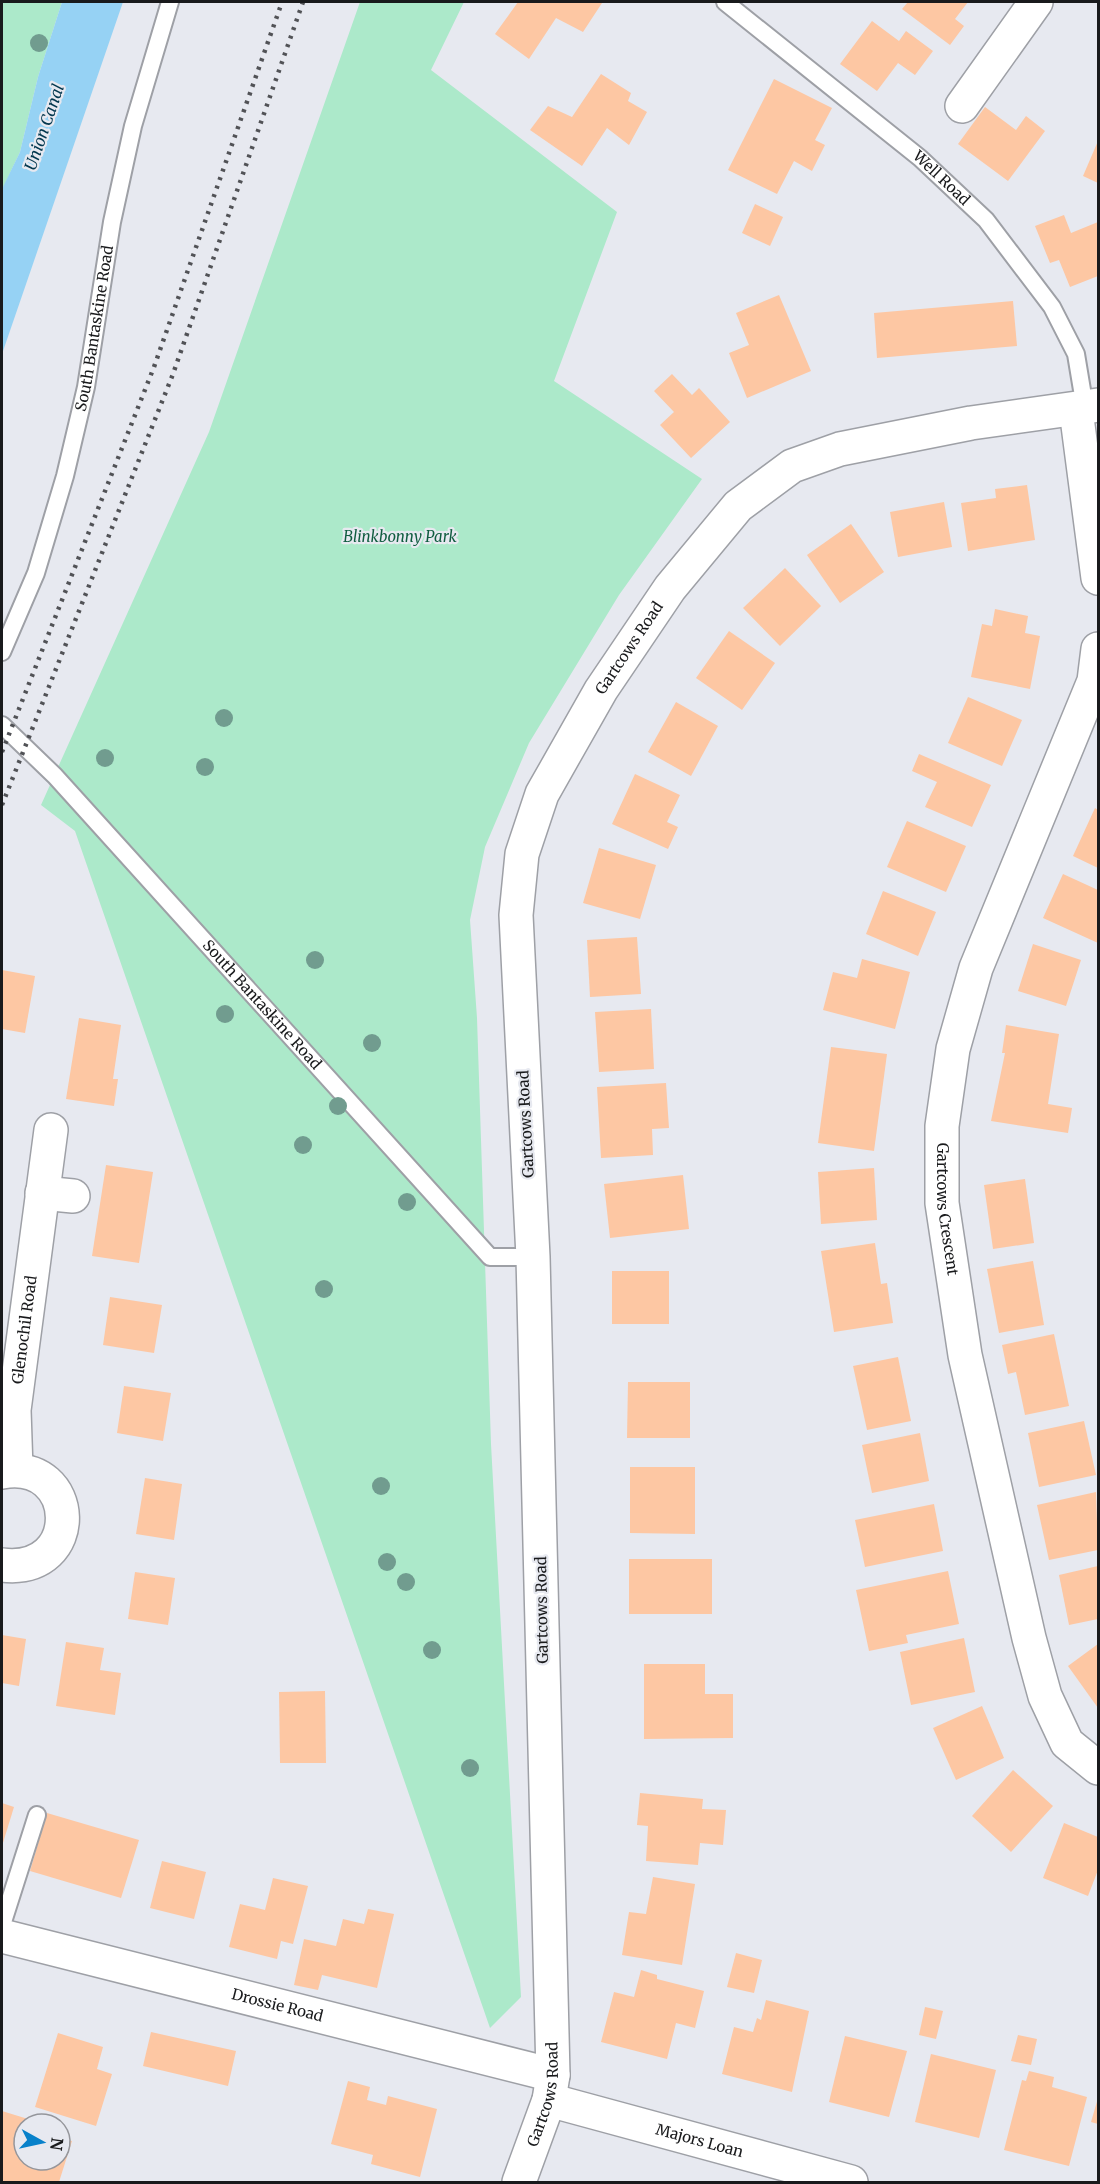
<svg xmlns="http://www.w3.org/2000/svg" width="1100" height="2184" font-family="Merriweather,serif">
  <style>
    .green { fill: #ace9ca }
    .water { fill: #96d2f4 }
    .building { fill: #fdc7a3 }
    .lines { fill: none; stroke-linecap: round; stroke-linejoin: round }
    .service-casing { stroke: #9ea0a6; stroke-width: 20 }
    .minor-casing { stroke: #9ea0a6; stroke-width: 36 }
    .tertiary-casing { stroke: #9ea0a6; stroke-width: 36 }
    .service { stroke: #fff; stroke-width: 16 }
    .minor { stroke: #fff; stroke-width: 33 }
    .tertiary { stroke: #fff; stroke-width: 33 }
    .rail { stroke: #515256; stroke-width: 4.5; stroke-dasharray: 3 6; stroke-linecap: butt }
    .tree { fill: #719c8f }
    .labels { text-anchor: middle; stroke-width: 4.5; stroke-linejoin: round; paint-order: stroke }
    .street-label { font-size: 15px; fill: #191a1c; stroke: #e7e9f0 }
    .park-label { font-size: 15px; font-style: italic; fill: #105d40; stroke: #e7e9f0 }
    .water-label { font-size: 16px; font-style: italic; fill: #04384f; stroke: #e7e9f0 }
  </style>
  <rect width="100%" height="100%" fill="#e7e9f0"/>
  <g class="green">
    <path d="M 2,2 L 62,2 L 38,77 L 20,152 L 2,190 Z"/>
    <path d="M 360,2 L 464,2 L 431,70 L 617,212 L 554,381 L 702,479 L 619,595 L 529,743 L 485,847 L 470,920 L 477,1018 L 491,1444 L 521,1997 L 490,2028 L 75,831 L 41,805 L 209,432 Z"/>
  </g>
  <path class="water" d="M 62,2 L 123,2 L 2,354 L 2,189 L 20,152 L 38,77 Z"/>
  <g class="building">
    <path d="M 518,2 L 599,2 L 602,3 L 583,32 L 556,18 L 529,59 L 495,34 Z"/>
    <path d="M 908,2 L 968,2 L 955,19 L 964,26 L 950,45 L 902,9 Z"/>
    <path d="M 872,21 L 899,41 L 906,31 L 933,51 L 915,75 L 898,63 L 877,91 L 840,64 Z"/>
    <path d="M 601,74 L 631,93 L 628,101 L 647,112 L 629,145 L 607,128 L 582,166 L 530,130 L 548,106 L 572,117 Z"/>
    <path d="M 774,79 L 832,108 L 815,140 L 825,145 L 812,171 L 794,161 L 777,194 L 728,170 Z"/>
    <path d="M 985,107 L 1016,130 L 1026,116 L 1045,131 L 1008,181 L 958,144 Z"/>
    <path d="M 1098,141 L 1098,183 L 1083,176 Z"/>
    <path d="M 755,204 L 783,217 L 770,246 L 742,233 Z"/>
    <path d="M 1064,215 L 1071,233 L 1098,222 L 1098,276 L 1070,287 L 1059,260 L 1050,263 L 1035,226 Z"/>
    <path d="M 779,295 L 811,371 L 747,398 L 729,353 L 749,345 L 736,313 Z"/>
    <path d="M 1013,301 L 1017,346 L 877,358 L 874,313 Z"/>
    <path d="M 672,374 L 692,395 L 699,388 L 730,422 L 691,458 L 660,425 L 674,412 L 654,391 Z"/>
    <path d="M 1027,485 L 1035,540 L 968,551 L 961,503 L 996,498 L 995,489 Z"/>
    <path d="M 944,502 L 952,547 L 898,557 L 890,512 Z"/>
    <path d="M 851,524 L 884,572 L 840,603 L 807,555 Z"/>
    <path d="M 785,568 L 821,606 L 780,646 L 743,608 Z"/>
    <path d="M 995,609 L 1028,616 L 1025,633 L 1040,636 L 1030,689 L 971,677 L 982,624 L 992,626 Z"/>
    <path d="M 729,631 L 775,663 L 742,710 L 696,678 Z"/>
    <path d="M 968,697 L 1022,720 L 1002,766 L 948,743 Z"/>
    <path d="M 676,702 L 718,726 L 691,776 L 648,752 Z"/>
    <path d="M 919,754 L 991,785 L 972,827 L 925,807 L 937,782 L 912,771 Z"/>
    <path d="M 635,774 L 680,795 L 667,822 L 678,827 L 668,849 L 612,824 Z"/>
    <path d="M 1095,808 L 1098,810 L 1098,868 L 1073,856 Z"/>
    <path d="M 907,821 L 966,846 L 946,892 L 887,867 Z"/>
    <path d="M 599,848 L 656,865 L 640,919 L 583,903 Z"/>
    <path d="M 1063,874 L 1098,890 L 1098,943 L 1043,918 Z"/>
    <path d="M 883,891 L 936,912 L 918,956 L 866,934 Z"/>
    <path d="M 637,937 L 641,994 L 590,997 L 587,940 Z"/>
    <path d="M 1033,944 L 1081,960 L 1066,1006 L 1018,991 Z"/>
    <path d="M 862,959 L 910,972 L 895,1029 L 823,1010 L 833,972 L 857,978 Z"/>
    <path d="M 2,970 L 35,976 L 25,1033 L 2,1029 Z"/>
    <path d="M 651,1009 L 654,1069 L 599,1072 L 595,1012 Z"/>
    <path d="M 79,1018 L 121,1025 L 113,1079 L 118,1079 L 114,1106 L 66,1099 Z"/>
    <path d="M 1006,1025 L 1059,1034 L 1048,1104 L 1072,1108 L 1068,1133 L 991,1121 L 1005,1053 L 1002,1053 Z"/>
    <path d="M 831,1047 L 887,1054 L 874,1151 L 818,1143 Z"/>
    <path d="M 666,1083 L 669,1128 L 652,1129 L 653,1155 L 601,1158 L 597,1087 Z"/>
    <path d="M 106,1165 L 153,1172 L 139,1263 L 92,1256 Z"/>
    <path d="M 874,1168 L 877,1220 L 821,1224 L 818,1172 Z"/>
    <path d="M 683,1175 L 689,1229 L 610,1238 L 604,1184 Z"/>
    <path d="M 1025,1179 L 1034,1243 L 993,1249 L 984,1185 Z"/>
    <path d="M 875,1243 L 881,1284 L 887,1283 L 893,1323 L 834,1332 L 821,1251 Z"/>
    <path d="M 1033,1261 L 1044,1325 L 999,1333 L 987,1269 Z"/>
    <rect x="612" y="1271" width="57" height="53"/>
    <path d="M 110,1297 L 162,1305 L 154,1353 L 103,1345 Z"/>
    <path d="M 1054,1334 L 1069,1406 L 1025,1415 L 1016,1372 L 1008,1374 L 1002,1345 Z"/>
    <path d="M 898,1357 L 911,1421 L 867,1430 L 853,1366 Z"/>
    <path d="M 628,1382 L 690,1382 L 690,1438 L 627,1438 Z"/>
    <path d="M 124,1386 L 171,1393 L 163,1441 L 117,1433 Z"/>
    <path d="M 1084,1421 L 1096,1475 L 1039,1487 L 1028,1433 Z"/>
    <path d="M 920,1433 L 929,1481 L 872,1493 L 862,1445 Z"/>
    <path d="M 630,1467 L 695,1467 L 695,1534 L 630,1533 Z"/>
    <path d="M 145,1478 L 182,1484 L 174,1540 L 136,1534 Z"/>
    <path d="M 1096,1492 L 1098,1550 L 1049,1560 L 1037,1505 Z"/>
    <path d="M 934,1504 L 943,1551 L 865,1567 L 855,1520 Z"/>
    <rect x="629" y="1559" width="83" height="55"/>
    <path d="M 1098,1566 L 1098,1619 L 1069,1625 L 1059,1575 Z"/>
    <path d="M 948,1571 L 959,1624 L 906,1635 L 908,1643 L 869,1651 L 856,1590 Z"/>
    <path d="M 135,1572 L 175,1578 L 168,1625 L 128,1619 Z"/>
    <path d="M 2,1635 L 26,1639 L 19,1686 L 2,1683 Z"/>
    <path d="M 964,1638 L 975,1692 L 911,1705 L 900,1652 Z"/>
    <path d="M 66,1642 L 104,1648 L 100,1670 L 121,1673 L 115,1715 L 56,1706 Z"/>
    <path d="M 1098,1644 L 1098,1708 L 1068,1666 Z"/>
    <path d="M 644,1664 L 705,1664 L 705,1694 L 733,1694 L 733,1738 L 644,1739 Z"/>
    <path d="M 325,1691 L 326,1763 L 280,1763 L 279,1692 Z"/>
    <path d="M 982,1706 L 1004,1758 L 956,1780 L 933,1728 Z"/>
    <path d="M 1013,1770 L 1053,1806 L 1011,1852 L 972,1816 Z"/>
    <path d="M 640,1793 L 703,1799 L 702,1809 L 726,1810 L 723,1845 L 700,1843 L 698,1865 L 646,1861 L 648,1826 L 637,1825 Z"/>
    <path d="M 2,1803 L 14,1807 L 2,1846 Z"/>
    <path d="M 47,1813 L 139,1840 L 121,1898 L 30,1871 Z"/>
    <path d="M 1064,1823 L 1098,1837 L 1098,1870 L 1088,1896 L 1043,1878 Z"/>
    <path d="M 162,1861 L 206,1872 L 194,1919 L 150,1908 Z"/>
    <path d="M 653,1877 L 695,1884 L 682,1965 L 622,1955 L 629,1912 L 646,1914 Z"/>
    <path d="M 273,1878 L 308,1886 L 293,1944 L 281,1941 L 277,1959 L 229,1947 L 240,1904 L 265,1910 Z"/>
    <path d="M 368,1909 L 394,1914 L 377,1988 L 322,1975 L 318,1990 L 294,1985 L 304,1939 L 336,1946 L 343,1919 L 364,1924 Z"/>
    <path d="M 736,1953 L 762,1960 L 754,1993 L 727,1987 Z"/>
    <path d="M 641,1970 L 657,1975 L 657,1979 L 704,1991 L 695,2028 L 676,2023 L 667,2059 L 601,2042 L 614,1992 L 634,1997 Z"/>
    <path d="M 766,2000 L 809,2011 L 792,2092 L 722,2074 L 734,2027 L 753,2032 L 757,2018 L 761,2020 Z"/>
    <path d="M 925,2007 L 943,2011 L 936,2039 L 919,2035 Z"/>
    <path d="M 151,2032 L 236,2051 L 228,2086 L 143,2066 Z"/>
    <path d="M 58,2033 L 103,2047 L 97,2069 L 112,2074 L 96,2126 L 35,2107 Z"/>
    <path d="M 1018,2035 L 1037,2039 L 1031,2065 L 1011,2061 Z"/>
    <path d="M 845,2036 L 907,2051 L 889,2117 L 829,2102 Z"/>
    <path d="M 931,2054 L 996,2070 L 979,2138 L 915,2122 Z"/>
    <path d="M 1029,2071 L 1054,2077 L 1052,2087 L 1087,2097 L 1069,2166 L 1004,2150 L 1022,2080 L 1026,2081 Z"/>
    <path d="M 348,2081 L 370,2087 L 367,2100 L 386,2105 L 388,2096 L 437,2109 L 420,2177 L 371,2164 L 373,2155 L 331,2144 Z"/>
    <path d="M 1098,2098 L 1098,2124 L 1091,2122 Z"/>
    <path d="M 2,2111 L 41,2123 L 24,2124 L 24,2160 L 60,2160 L 60,2138 L 72,2141 L 59,2182 L 2,2182 Z"/>
  </g>
  <g class="lines">
    <defs>
      <g id="service">
        <path id="s1" d="M 725,2 L 920,158 L 986,220 L 1052,307 L 1076,354 L 1085,408"/>
        <path id="s2" d="M 2,652 L 36,573 L 65,476 L 86,387 L 112,222 L 133,126 L 170,2"/>
        <path id="s3" d="M 2,725 L 55,776 L 490,1257 L 533,1257"/>
        <path d="M 2,1925 L 37,1815"/>
      </g>
      <g id="minor">
        <path d="M 962,106 L 1036,2"/>
        <path d="M 1076,410 L 1098,578"/>
        <path id="s4" d="M 1098,649 L 1094,681 L 976,968 L 953,1049 L 942,1126 L 942,1203 L 965,1355 L 1029,1638 L 1045,1696 L 1067,1743 L 1098,1768"/>
        <path d="M 42,1193 L 73,1196"/>
        <path id="s5" d="M 16,1469 L 14,1410 L 51,1130"/>
        <path d="M 2,1472 C 80,1458 85,1575 2,1565"/>
        <path id="s6" d="M 2,1936 L 553,2075"/>
      </g>
      <g id="tertiary">
        <path id="s7" d="M 549,2100 L 851,2182"/>
        <path id="s8" d="M 519,2182 L 549,2100 L 553,2075 L 533,1257 L 516,915 L 522,854 L 542,794 L 601,690 L 670,588 L 738,506 L 792,466 L 840,449 L 971,423 L 1098,405"/>
      </g>
    </defs>
    <use href="#service" class="service-casing"/>
    <use href="#minor" class="minor-casing"/>
    <use href="#tertiary" class="tertiary-casing"/>
    <use href="#service" class="service"/>
    <use href="#minor" class="minor"/>
    <use href="#tertiary" class="tertiary"/>
    <g class="rail">
      <path d="M 2,752 L 154,367 L 282,2"/>
      <path d="M 2,805 L 173,374 L 303,2"/>
    </g>
  </g>
  <g class="tree">
    <circle cx="39" cy="43" r="9"/>
    <circle cx="224" cy="718" r="9"/>
    <circle cx="105" cy="758" r="9"/>
    <circle cx="205" cy="767" r="9"/>
    <circle cx="315" cy="960" r="9"/>
    <circle cx="225" cy="1014" r="9"/>
    <circle cx="372" cy="1043" r="9"/>
    <circle cx="338" cy="1106" r="9"/>
    <circle cx="303" cy="1145" r="9"/>
    <circle cx="407" cy="1202" r="9"/>
    <circle cx="324" cy="1289" r="9"/>
    <circle cx="381" cy="1486" r="9"/>
    <circle cx="387" cy="1562" r="9"/>
    <circle cx="406" cy="1582" r="9"/>
    <circle cx="432" cy="1650" r="9"/>
    <circle cx="470" cy="1768" r="9"/>
  </g>
  <g class="labels">
    <g class="street-label">
      <text dy="5" stroke="none"><textPath href="#s1" startOffset="279">Well Road</textPath></text>
      <text dy="5" stroke="none"><textPath href="#s2" startOffset="338">South Bantaskine Road</textPath></text>
      <text dy="5" stroke="none"><textPath href="#s8" startOffset="1568">Gartcows Road</textPath></text>
      <text dy="5" stroke="none"><textPath href="#s3" startOffset="382">South Bantaskine Road</textPath></text>
      <text transform="translate(526 1124) rotate(-93)" y="5">Gartcows Road</text>
      <text dy="5" stroke="none"><textPath href="#s4" startOffset="588">Gartcows Crescent</textPath></text>
      <text dy="5" stroke="none"><textPath href="#s5" startOffset="140">Glenochil Road</textPath></text>
      <text transform="translate(542 1610) rotate(-91)" y="5">Gartcows Road</text>
      <text dy="5" stroke="none"><textPath href="#s6" startOffset="284">Drossie Road</textPath></text>
      <text dy="5" stroke="none"><textPath href="#s8" startOffset="92">Gartcows Road</textPath></text>
      <text dy="5" stroke="none"><textPath href="#s7" startOffset="156">Majors Loan</textPath></text>
    </g>
    <g class="park-label">
      <text x="400" y="542">Blinkbonny Park</text>
    </g>
    <g class="water-label">
      <text transform="translate(44 127) rotate(-71)" y="6">Union Canal</text>
    </g>
  </g>
  <rect width="1100" height="2184" fill="none" stroke="#191a1c" stroke-width="6"/>
  <g transform="translate(42 2142) rotate(98)"><circle r="28" fill="#e7e9f0" stroke="#95969b" stroke-width="1.5"/>
  <path d="M0-4.5L10 22L0 15L-10 22Z" fill="#0881ca"/>
  <text y="-9" font-size="16" font-weight="bold" text-anchor="middle" fill="#191a1c">N</text>
  </g>
</svg>
